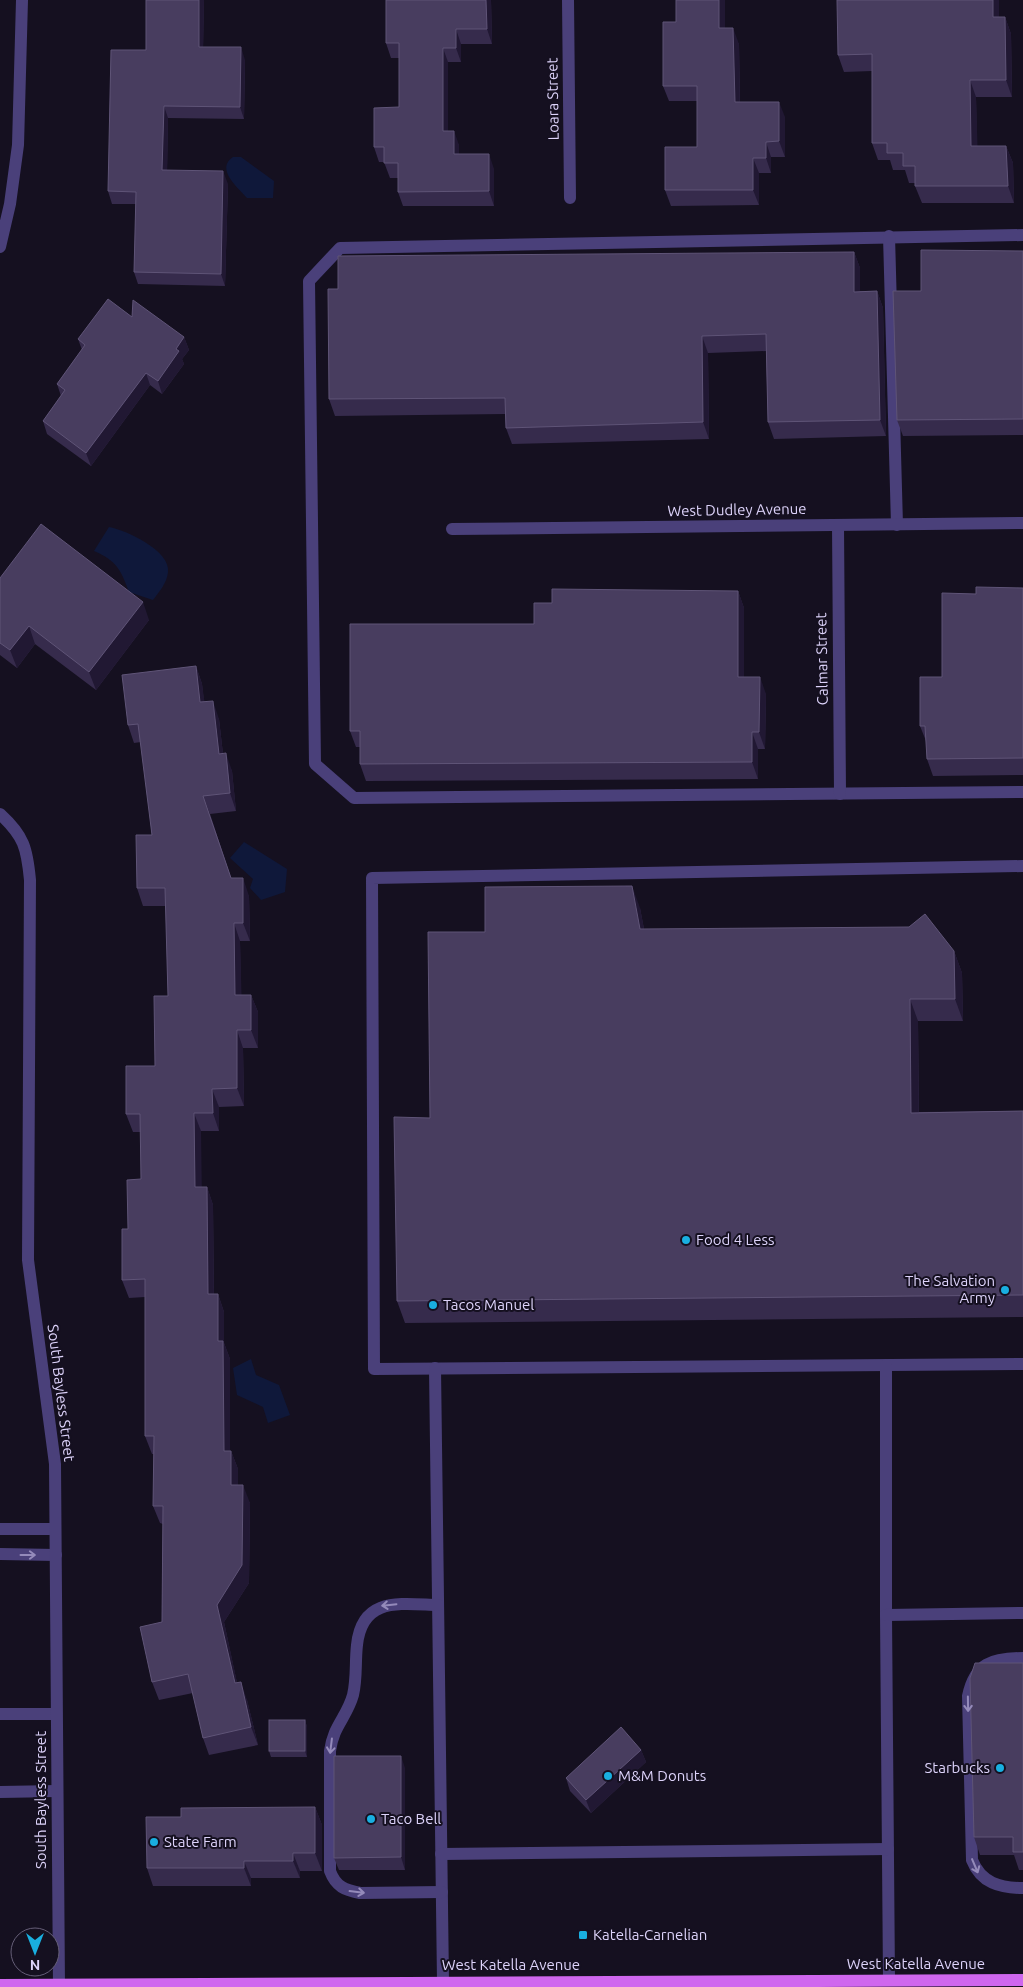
<svg xmlns="http://www.w3.org/2000/svg" width="1023" height="1987" font-family="Ubuntu,sans-serif">
  <style>
    .water { fill: #0f183a }
    .lines { fill: none; stroke-linecap: round; stroke-linejoin: round }
    .service { stroke: #4a407a; stroke-width: 12 }
    .minor { stroke: #4a407a; stroke-width: 12 }
    .primary { stroke: #cf67ee; stroke-width: 12 }
    .wall { fill: #362b4c }
    .shaded-wall { fill: #211833 }
    .building { fill: #483d5f; stroke: #5f5477 }
    .oneway { stroke: #948aba }
    .poi-dot { fill: #19afe0; stroke: #151020; stroke-width: 2 }
    .labels { text-anchor: middle; stroke-width: 4; stroke-linejoin: round; paint-order: stroke }
    .street-label { font-size: 15px; fill: #ddd3fa; stroke: #151020 }
    .poi-label { font-size: 15px; fill: #ddd3fa; stroke: #151020; text-anchor: start }
  </style>
  <rect width="100%" height="100%" fill="#151020"/>
  <g class="water">
    <path d="M 233,157 L 241,157 L 274,181 L 273,198 L 247,198 C 238,188 215,169 233,157 Z"/>
    <path d="M 109,527 C 126,530 171,551 168,572 C 167,583 159,592 153,600 L 129,592 C 121,570 117,561 94,551 Z"/>
    <path d="M 244,842 L 287,869 L 285,892 L 261,900 L 250,888 L 253,879 L 230,858 Z"/>
    <path d="M 251,1359 L 256,1375 L 279,1385 L 290,1415 L 268,1423 L 263,1407 L 237,1395 L 233,1368 Z"/>
  </g>
  <g class="lines">
    <g class="service">
      <path d="M 1023,235 L 340,248 L 309,281 L 315,764 L 354,798 L 1023,792"/>
      <path d="M 889,236 L 897,525"/>
      <path d="M 1023,866 L 372,878 L 374,1369 L 1023,1364"/>
      <path d="M 886,1365 L 886,1615 L 889,1980"/>
      <path d="M 435,1368 L 443,1982"/>
      <path d="M 0,1529 L 55,1529"/>
      <path d="M 0,1554 L 56,1555"/>
      <path d="M 438,1605 C 401,1604 362,1596 357,1645 C 355,1662 357,1678 353,1695 C 347,1717 333,1726 330,1751 L 330,1871 C 336,1887 345,1890 360,1893 L 442,1892"/>
      <path d="M 886,1615 L 1023,1613"/>
      <path d="M 1023,1658 C 992,1658 975,1663 968,1696 L 972,1860 C 981,1883 1000,1888 1023,1888"/>
      <path d="M 0,1714 L 56,1714"/>
      <path d="M 0,1792 L 57,1791"/>
      <path d="M 441,1854 L 888,1849"/>
    </g>
    <g class="minor">
      <path d="M 568,0 L 570,198"/>
      <path d="M 0,247 L 10,204 L 18,145 L 22,0"/>
      <path d="M 838,525 L 840,794"/>
      <path d="M 452,529 L 1023,523"/>
      <path d="M 0,814 C 24,836 27,848 30,880 L 28,1260 L 55,1464 L 59,1987"/>
    </g>
    <path class="primary" d="M 0,1985 L 1023,1980"/>
  </g>
  <g class="wall">
    <path d="M 146,0 L 204,0 L 203,47 L 245,60 L 244,119 L 168,118 L 167,170 L 228,184 L 225,286 L 138,284 L 134,272 L 136,204 L 112,204 L 108,191 L 146,50 Z"/>
    <path d="M 386,0 L 491,0 L 492,44 L 461,44 L 461,62 L 448,62 L 448,131 L 459,145 L 459,154 L 494,169 L 494,206 L 403,206 L 398,192 L 398,178 L 390,178 L 384,162 L 379,162 L 374,147 L 399,107 L 399,58 L 391,58 L 386,43 Z"/>
    <path d="M 725,0 L 725,28 L 739,44 L 740,102 L 785,117 L 785,157 L 771,157 L 771,173 L 759,173 L 759,205 L 671,206 L 665,190 L 697,147 L 697,101 L 669,101 L 663,86 L 676,22 Z"/>
    <path d="M 999,0 L 999,17 L 1005,17 L 1011,34 L 1012,97 L 976,97 L 977,146 L 1006,146 L 1013,163 L 1014,203 L 922,203 L 915,186 L 915,183 L 909,183 L 905,170 L 893,170 L 890,160 L 878,160 L 872,143 L 872,71 L 844,72 L 838,55 Z"/>
    <path d="M 1023,251 L 1023,435 L 903,436 L 897,420 L 921,291 Z"/>
    <path d="M 854,252 L 860,268 L 860,291 L 877,291 L 883,308 L 886,436 L 774,439 L 768,422 L 766,351 L 708,353 L 709,439 L 512,444 L 506,428 L 505,414 L 335,416 L 329,399 L 338,289 Z"/>
    <path d="M 132,317 L 184,337 L 189,350 L 182,359 L 184,364 L 162,394 L 150,385 L 91,466 L 47,434 L 43,421 L 61,396 L 57,384 L 82,350 L 78,339 Z"/>
    <path d="M 0,578 L 149,620 L 96,690 L 35,644 L 17,668 L 0,655 Z"/>
    <path d="M 1023,588 L 1023,775 L 933,776 L 927,759 L 926,741 L 920,726 L 942,677 L 976,594 Z"/>
    <path d="M 738,591 L 744,608 L 744,677 L 766,694 L 765,749 L 758,749 L 758,779 L 366,781 L 360,764 L 360,747 L 356,747 L 350,731 L 534,624 L 552,603 Z"/>
    <path d="M 196,666 L 202,684 L 204,702 L 219,719 L 223,754 L 232,771 L 236,811 L 210,814 L 231,878 L 249,896 L 250,941 L 240,941 L 241,995 L 251,995 L 258,1012 L 258,1048 L 243,1048 L 244,1106 L 219,1107 L 219,1131 L 201,1131 L 201,1187 L 207,1187 L 213,1205 L 214,1294 L 218,1294 L 224,1312 L 224,1343 L 230,1359 L 230,1451 L 231,1451 L 238,1469 L 238,1485 L 250,1503 L 249,1583 L 224,1622 L 237,1683 L 247,1700 L 258,1745 L 209,1755 L 203,1738 L 193,1693 L 159,1700 L 152,1682 L 162,1622 L 163,1524 L 160,1523 L 153,1506 L 154,1454 L 152,1454 L 145,1436 L 145,1297 L 129,1298 L 122,1280 L 128,1229 L 141,1179 L 141,1132 L 133,1132 L 126,1114 L 155,1066 L 168,996 L 166,906 L 143,906 L 137,888 L 152,835 L 141,742 L 134,743 L 128,725 Z"/>
    <path d="M 640,908 L 644,929 L 954,951 L 962,973 L 963,1021 L 918,1021 L 919,1112 L 1023,1111 L 1023,1317 L 405,1323 L 397,1301 L 430,1118 L 485,932 Z"/>
    <path d="M 1023,1663 L 1023,1870 L 1019,1870 L 1014,1855 L 980,1855 L 974,1837 Z"/>
    <path d="M 305,1720 L 307,1727 L 307,1757 L 271,1757 L 269,1751 Z"/>
    <path d="M 641,1750 L 646,1762 L 591,1813 L 570,1791 L 566,1778 Z"/>
    <path d="M 405,1768 L 405,1870 L 339,1870 L 334,1858 Z"/>
    <path d="M 315,1807 L 322,1825 L 322,1871 L 300,1871 L 300,1878 L 251,1878 L 251,1886 L 153,1886 L 147,1868 L 181,1817 Z"/>
  </g>
  <g class="shaded-wall">
    <path d="M 199,0 L 204,0 L 203,60 L 199,47 Z"/>
    <path d="M 486,0 L 491,0 L 492,44 L 487,29 Z"/>
    <path d="M 719,0 L 725,0 L 725,44 L 719,28 Z"/>
    <path d="M 993,0 L 999,0 L 999,34 L 993,17 Z"/>
    <path d="M 1005,17 L 1011,34 L 1012,97 L 1006,80 Z"/>
    <path d="M 733,28 L 739,44 L 740,118 L 735,102 Z"/>
    <path d="M 456,29 L 461,44 L 461,62 L 456,48 Z"/>
    <path d="M 241,47 L 245,60 L 244,119 L 240,107 Z"/>
    <path d="M 443,48 L 448,62 L 448,145 L 443,131 Z"/>
    <path d="M 970,80 L 976,97 L 978,163 L 971,146 Z"/>
    <path d="M 779,102 L 785,117 L 785,157 L 779,141 Z"/>
    <path d="M 164,106 L 168,118 L 167,182 L 162,170 Z"/>
    <path d="M 454,131 L 459,145 L 459,169 L 454,154 Z"/>
    <path d="M 766,142 L 771,157 L 771,173 L 766,158 Z"/>
    <path d="M 1006,146 L 1013,163 L 1014,203 L 1008,186 Z"/>
    <path d="M 489,154 L 494,169 L 494,206 L 489,191 Z"/>
    <path d="M 753,158 L 759,173 L 759,205 L 753,190 Z"/>
    <path d="M 223,171 L 228,184 L 225,286 L 221,274 Z"/>
    <path d="M 854,252 L 860,268 L 860,308 L 854,292 Z"/>
    <path d="M 877,291 L 883,308 L 886,436 L 880,420 Z"/>
    <path d="M 702,336 L 708,353 L 709,439 L 703,422 Z"/>
    <path d="M 184,337 L 189,350 L 182,359 L 184,364 L 162,394 L 158,381 L 176,349 Z"/>
    <path d="M 146,373 L 150,385 L 91,466 L 86,453 Z"/>
    <path d="M 738,591 L 744,608 L 744,694 L 738,677 Z"/>
    <path d="M 143,602 L 149,620 L 96,690 L 89,672 Z"/>
    <path d="M 29,626 L 35,644 L 17,668 L 10,650 Z"/>
    <path d="M 196,666 L 202,684 L 207,720 L 200,702 Z"/>
    <path d="M 760,677 L 766,694 L 765,749 L 759,732 Z"/>
    <path d="M 213,701 L 219,719 L 225,772 L 219,754 Z"/>
    <path d="M 752,732 L 758,749 L 758,779 L 752,762 Z"/>
    <path d="M 226,753 L 232,771 L 236,811 L 230,793 Z"/>
    <path d="M 203,796 L 210,814 L 237,896 L 231,878 Z"/>
    <path d="M 243,878 L 249,896 L 250,941 L 243,923 Z"/>
    <path d="M 632,886 L 640,908 L 648,951 L 640,929 Z"/>
    <path d="M 234,923 L 240,941 L 242,1013 L 235,995 Z"/>
    <path d="M 954,951 L 962,973 L 963,1021 L 955,999 Z"/>
    <path d="M 251,995 L 258,1012 L 258,1048 L 251,1030 Z"/>
    <path d="M 910,999 L 918,1021 L 919,1135 L 911,1113 Z"/>
    <path d="M 237,1030 L 243,1048 L 244,1106 L 237,1088 Z"/>
    <path d="M 212,1089 L 219,1107 L 219,1131 L 213,1113 Z"/>
    <path d="M 194,1113 L 201,1131 L 202,1205 L 195,1187 Z"/>
    <path d="M 207,1187 L 213,1205 L 214,1312 L 208,1294 Z"/>
    <path d="M 218,1294 L 224,1312 L 224,1343 L 230,1359 L 230,1469 L 224,1451 L 218,1341 Z"/>
    <path d="M 231,1451 L 238,1469 L 238,1503 L 231,1485 Z"/>
    <path d="M 243,1485 L 250,1503 L 249,1583 L 224,1622 L 241,1701 L 235,1683 L 217,1605 Z"/>
    <path d="M 241,1682 L 247,1700 L 258,1745 L 251,1727 Z"/>
    <path d="M 305,1720 L 307,1727 L 307,1757 L 305,1751 Z"/>
    <path d="M 641,1750 L 646,1762 L 591,1813 L 586,1800 Z"/>
    <path d="M 401,1756 L 405,1768 L 405,1870 L 401,1857 Z"/>
    <path d="M 315,1807 L 322,1825 L 322,1871 L 315,1853 Z"/>
    <path d="M 293,1853 L 300,1871 L 300,1878 L 293,1861 Z"/>
    <path d="M 244,1861 L 251,1878 L 251,1886 L 244,1868 Z"/>
  </g>
  <g class="building">
    <path d="M 146,0 L 199,0 L 199,47 L 241,47 L 240,107 L 164,106 L 162,170 L 223,171 L 221,274 L 134,272 L 136,192 L 108,191 L 111,50 L 146,50 Z"/>
    <path d="M 386,0 L 486,0 L 487,29 L 456,29 L 456,48 L 443,48 L 443,131 L 454,131 L 454,154 L 489,154 L 489,191 L 398,192 L 398,163 L 384,163 L 384,147 L 374,147 L 374,108 L 399,107 L 399,43 L 386,43 Z"/>
    <path d="M 676,0 L 719,0 L 719,28 L 733,28 L 735,102 L 779,102 L 779,141 L 766,142 L 766,158 L 753,158 L 753,190 L 665,190 L 665,147 L 697,147 L 697,86 L 663,86 L 663,22 L 676,22 Z"/>
    <path d="M 837,0 L 993,0 L 993,17 L 1005,17 L 1006,80 L 970,80 L 971,146 L 1006,146 L 1008,186 L 915,186 L 915,166 L 903,166 L 903,153 L 887,153 L 887,143 L 872,143 L 872,54 L 838,55 Z"/>
    <path d="M 921,250 L 1023,251 L 1023,419 L 897,420 L 893,291 L 921,291 Z"/>
    <path d="M 854,252 L 854,292 L 877,291 L 880,420 L 768,422 L 766,334 L 702,336 L 703,422 L 506,428 L 505,398 L 329,399 L 328,289 L 338,289 L 338,256 Z"/>
    <path d="M 108,299 L 132,317 L 133,300 L 184,337 L 176,349 L 179,351 L 158,381 L 146,373 L 86,453 L 43,421 L 65,390 L 57,384 L 85,345 L 78,339 Z"/>
    <path d="M 41,524 L 143,602 L 89,672 L 29,626 L 10,650 L 0,643 L 0,578 Z"/>
    <path d="M 976,587 L 1023,588 L 1023,758 L 927,759 L 925,726 L 920,726 L 920,677 L 942,677 L 942,593 L 976,594 Z"/>
    <path d="M 552,589 L 738,591 L 738,677 L 760,677 L 759,732 L 752,732 L 752,762 L 360,764 L 360,731 L 350,731 L 350,624 L 534,624 L 534,603 L 552,603 Z"/>
    <path d="M 196,666 L 200,702 L 213,701 L 219,754 L 226,753 L 230,793 L 203,796 L 231,878 L 243,878 L 243,923 L 234,923 L 235,995 L 251,995 L 251,1030 L 237,1030 L 237,1088 L 212,1089 L 213,1113 L 194,1113 L 195,1187 L 207,1187 L 208,1294 L 218,1294 L 218,1341 L 223,1341 L 224,1451 L 231,1451 L 231,1485 L 243,1485 L 242,1565 L 217,1605 L 235,1683 L 241,1682 L 251,1727 L 203,1738 L 188,1674 L 152,1682 L 140,1627 L 162,1622 L 163,1506 L 153,1506 L 154,1436 L 145,1436 L 145,1279 L 122,1280 L 122,1229 L 128,1229 L 127,1180 L 141,1179 L 140,1114 L 126,1114 L 126,1066 L 155,1066 L 154,996 L 168,996 L 165,888 L 137,888 L 136,835 L 152,835 L 138,724 L 128,725 L 122,675 Z"/>
    <path d="M 632,886 L 640,929 L 909,927 L 925,914 L 954,951 L 955,999 L 910,999 L 911,1113 L 1023,1111 L 1023,1295 L 397,1301 L 394,1117 L 430,1118 L 428,932 L 485,932 L 485,887 Z"/>
    <path d="M 975,1663 L 1023,1663 L 1023,1852 L 1013,1852 L 1013,1837 L 974,1837 L 970,1678 Z"/>
    <rect x="269" y="1720" width="36" height="31"/>
    <path d="M 621,1727 L 641,1750 L 586,1800 L 566,1778 Z"/>
    <path d="M 334,1756 L 401,1756 L 401,1857 L 334,1858 Z"/>
    <path d="M 315,1807 L 315,1853 L 293,1853 L 293,1861 L 244,1861 L 244,1868 L 147,1868 L 146,1817 L 181,1817 L 181,1808 Z"/>
  </g>
  <defs><path id="oneway-shaft" d="M-6 0H5M1.5-3L5.5 0L1.5 3" fill="none" stroke-width="1.6" stroke-linecap="round" stroke-linejoin="round" transform="scale(1.25)"/></defs>
  <g class="oneway">
    <use href="#oneway-shaft" transform="translate(28 1555)"/>
    <use href="#oneway-shaft" transform="translate(389 1605) rotate(174)"/>
    <use href="#oneway-shaft" transform="translate(968 1704) rotate(89)"/>
    <use href="#oneway-shaft" transform="translate(331 1746) rotate(97)"/>
    <use href="#oneway-shaft" transform="translate(975 1866) rotate(67)"/>
    <use href="#oneway-shaft" transform="translate(357 1892) rotate(7)"/>
  </g>
  <g class="poi-dot">
    <circle cx="686" cy="1240" r="5"/>
    <circle cx="1005" cy="1290" r="5"/>
    <circle cx="433" cy="1305" r="5"/>
    <circle cx="1000" cy="1768" r="5"/>
    <circle cx="608" cy="1776" r="5"/>
    <circle cx="371" cy="1819" r="5"/>
    <circle cx="154" cy="1842" r="5"/>
    <rect x="578" y="1930" width="10" height="10" rx="2.5"/>
  </g>
  <g class="labels">
    <g class="street-label">
      <text transform="translate(553 99) rotate(-91)" y="5">Loara Street</text>
      <text transform="translate(737 510) rotate(-1)" y="5">West Dudley Avenue</text>
      <text transform="translate(822 659) rotate(-91)" y="5">Calmar Street</text>
      <text transform="translate(61 1393) rotate(83)" y="5">South Bayless Street</text>
      <text transform="translate(41 1800) rotate(-90)" y="5">South Bayless Street</text>
      <text x="916" y="1969">West Katella Avenue</text>
      <text x="511" y="1970">West Katella Avenue</text>
    </g>
    <g class="poi-label">
      <text x="696" y="1245">Food 4 Less</text>
      <text x="995" y="1286" text-anchor="end">The Salvation<tspan x="995" dy="17">Army</tspan></text>
      <text x="443" y="1310">Tacos Manuel</text>
      <text x="990" y="1773" text-anchor="end">Starbucks</text>
      <text x="618" y="1781">M&amp;M Donuts</text>
      <text x="381" y="1824">Taco Bell</text>
      <text x="164" y="1847">State Farm</text>
      <text x="593" y="1940">Katella-Carnelian</text>
    </g>
  </g>
  <g transform="translate(35 1952) rotate(180)"><circle r="24" fill="#151020" stroke="#655e77"/>
  <path d="M0-4L9 19L0 12L-9 19Z" fill="#19afe0"/>
  <text y="-8" font-size="14" font-weight="bold" text-anchor="middle" fill="#ddd3fa">N</text>
  </g>
</svg>
